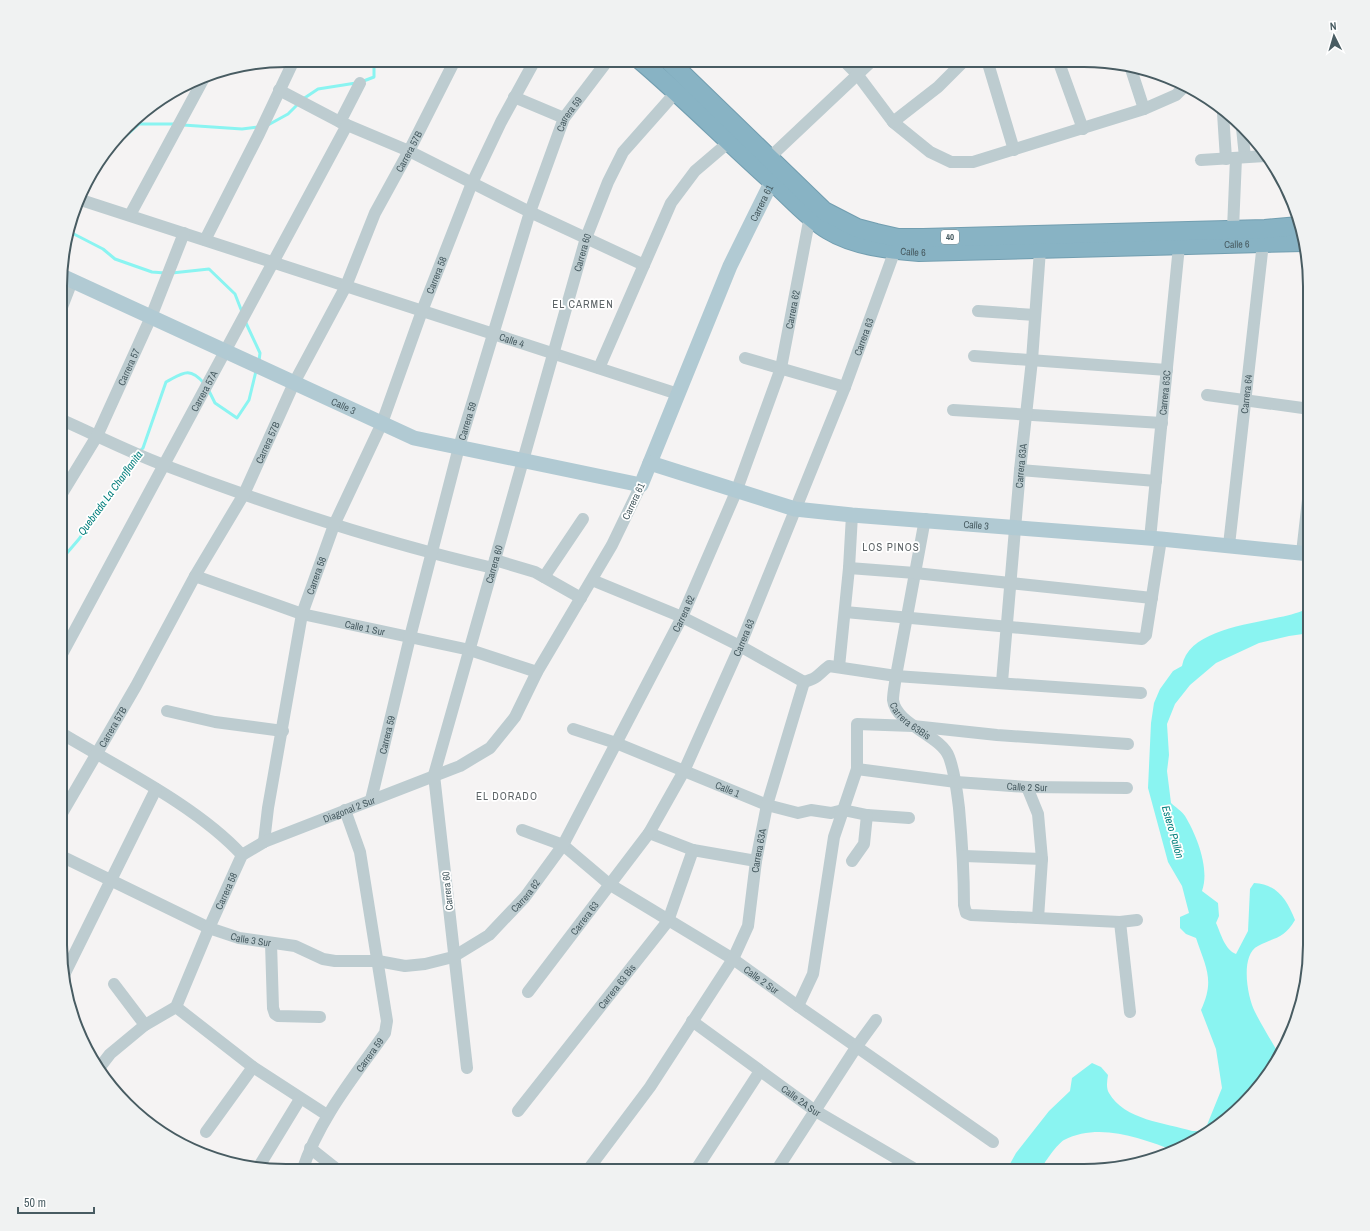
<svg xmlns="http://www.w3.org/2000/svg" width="1370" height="1231" font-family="'Archivo Narrow',sans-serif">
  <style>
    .water { fill: #8af4f1 }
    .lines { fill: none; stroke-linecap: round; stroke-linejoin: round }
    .stream { stroke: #8af4f1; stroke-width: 3 }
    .highway-casing { stroke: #729eb0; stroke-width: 20 }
    .minor { stroke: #bdccd0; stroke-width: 12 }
    .major { stroke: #b1cad3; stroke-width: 15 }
    .highway { stroke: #88b3c4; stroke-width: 18 }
    .labels { text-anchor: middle; stroke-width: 3.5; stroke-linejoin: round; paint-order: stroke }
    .shield { fill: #fff; stroke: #7f8d91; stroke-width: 1 }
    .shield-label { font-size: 9px; font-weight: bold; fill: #485c62 }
    .street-label { font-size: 10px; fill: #485c62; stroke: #fff }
    .neighbourhood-label { font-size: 11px; letter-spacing: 1px; fill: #5e6568; stroke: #fff }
    .water-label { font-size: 11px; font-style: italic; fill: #07817e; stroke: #fff }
    .rim { fill: none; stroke: #485c62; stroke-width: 2 }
  </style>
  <rect width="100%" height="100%" fill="#f5f3f3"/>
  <path class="water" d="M 1302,611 L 1310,611 L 1310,633 L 1289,636 L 1259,643 L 1216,663 L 1190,685 L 1175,704 L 1167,724 L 1169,755 L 1167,771 L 1171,803 C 1175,807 1182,811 1185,816 C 1197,836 1210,869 1202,891 L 1218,903 L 1219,916 L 1216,923 C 1221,934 1225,950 1236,954 L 1248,931 L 1250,889 L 1254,883 C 1277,884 1287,900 1295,920 C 1284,939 1275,937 1258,946 C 1240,955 1247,996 1255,1012 C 1261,1024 1269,1037 1276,1049 L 1274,1062 L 1233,1115 L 1175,1151 C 1141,1138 1099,1122 1064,1140 C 1058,1143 1043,1164 1040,1171 L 1006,1171 L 1016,1153 L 1049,1111 L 1070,1091 L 1072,1078 L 1092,1063 L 1101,1067 L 1108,1075 C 1107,1081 1106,1088 1109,1093 C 1124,1120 1166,1123 1192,1131 L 1198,1131 L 1207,1125 L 1222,1088 L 1216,1049 L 1201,1010 C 1215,980 1206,968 1196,938 L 1186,934 L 1180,928 L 1180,917 L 1189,913 L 1182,886 L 1168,862 L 1148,788 L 1151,723 L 1154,703 L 1160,689 L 1173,671 L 1182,666 C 1190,624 1269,624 1302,611 Z"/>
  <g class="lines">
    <g class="stream">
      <path d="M 361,82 L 374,77 L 374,60"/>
      <path d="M 303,99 L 318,89 L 356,83"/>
      <path d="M 183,125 L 242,129 L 259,127"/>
      <path d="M 268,125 L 288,114 L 299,103"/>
      <path d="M 113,145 L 119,142 L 139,124 L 175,124"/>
      <path d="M 70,232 L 103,249 L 115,259 L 152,272 L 165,273"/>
      <path d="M 172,273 L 209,269 L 235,294 L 242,312"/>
      <path d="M 245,321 L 260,353 L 259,361"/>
      <path d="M 208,389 L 215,403 L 237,418 L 249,400 L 256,371"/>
      <path d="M 139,452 L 143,448 L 166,382 C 183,373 189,366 204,383"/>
      <path d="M 61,560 L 79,539 L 135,456"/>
    </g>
    <defs>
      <g id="highway">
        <path id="s25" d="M 640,60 C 686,99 728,142 773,182 C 791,198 808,218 828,230 C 854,246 890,250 919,252 L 1303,242"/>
        <path d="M 668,60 L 824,211 L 857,228 L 876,233 L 898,238 L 923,238 L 1265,229 L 1299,226"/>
      </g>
    </defs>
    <use href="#highway" class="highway-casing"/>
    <g class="minor">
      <path d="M 843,60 L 857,74 L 893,122 L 930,152 L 951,162 L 973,162 L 1144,109 L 1176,95 L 1186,85"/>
      <path d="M 987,60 L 1014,150"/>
      <path d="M 1058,60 L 1083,129"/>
      <path d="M 1131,69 L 1144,109"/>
      <path d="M 279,90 L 340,122 L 409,151 L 530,212 L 644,265"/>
      <path d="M 514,97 L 564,118"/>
      <path d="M 1223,113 L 1226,159"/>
      <path d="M 340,122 L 360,83"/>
      <path d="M 893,122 L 938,87 L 965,60"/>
      <path d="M 1242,128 L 1245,157"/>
      <path d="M 768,159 L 873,60"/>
      <path d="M 1201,160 L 1265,156"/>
      <path id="s1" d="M 81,200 L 678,394"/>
      <path d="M 130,215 L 204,78"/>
      <path d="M 1233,229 L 1236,158"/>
      <path d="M 205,240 L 259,134 L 294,60"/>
      <path d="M 62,307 L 72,281"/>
      <path d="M 978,311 L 1035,315"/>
      <path d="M 974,356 L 1167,370"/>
      <path d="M 745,358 L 845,387"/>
      <path d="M 599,368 L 671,203 L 695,171 L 729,142"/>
      <path d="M 1207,395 L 1310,409"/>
      <path d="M 953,410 L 1162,423"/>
      <path d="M 62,420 C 96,435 129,452 164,465 C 271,506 381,542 493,568"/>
      <path d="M 1020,470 L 1156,481"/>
      <path id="s2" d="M 61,495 L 97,436 L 151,317 L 184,233"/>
      <path id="s3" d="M 925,519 L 896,676 C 895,684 893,693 893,700 C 896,725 941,735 949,757 C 955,773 957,791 959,808 C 962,841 964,872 964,905 L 966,913 L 971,915 L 1120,922 L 1137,920"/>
      <path id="s4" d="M 1150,539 L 1179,246"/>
      <path id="s5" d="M 1229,545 L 1263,243"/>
      <path d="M 1302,553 L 1310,482"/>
      <path d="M 495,560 L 535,572 L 581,598"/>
      <path d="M 849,568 L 915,573 L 1152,598"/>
      <path id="s6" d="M 195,576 L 302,614 L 470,650 L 537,672"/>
      <path d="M 544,577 L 583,519"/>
      <path d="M 592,580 L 682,617 L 740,646 L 804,682"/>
      <path d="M 845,612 L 1142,639 L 1146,635 L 1161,539"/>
      <path id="s7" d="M 61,656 L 347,125"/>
      <path d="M 839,667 L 849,568 L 852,515"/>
      <path d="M 804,682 C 820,677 817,675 829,666 L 896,676 L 1141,693"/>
      <path id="s8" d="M 1002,682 L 1020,470 L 1032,360 L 1040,250"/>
      <path d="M 167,711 L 215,722 L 283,731"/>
      <path id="s9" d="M 573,729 L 616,743 L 767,805 L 798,813 L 811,810 L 831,813 L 843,810 L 867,815 L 909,818"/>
      <path d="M 61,733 C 119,768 197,806 242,855"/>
      <path id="s10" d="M 857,769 L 956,782 L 1027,787 L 1127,788"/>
      <path d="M 1027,787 L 1038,814 L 1042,859 L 1038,918"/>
      <path id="s11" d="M 371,800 L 410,637 L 459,447 L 530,212 L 564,118 L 608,60"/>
      <path id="s12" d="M 61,815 L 136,686 L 195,576 L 244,494 L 294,383 L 346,286 L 375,213 L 409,151 L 455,60"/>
      <path id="s13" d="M 522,830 L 563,845 L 609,884 L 733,959 L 798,1006 L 993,1142"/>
      <path d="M 649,833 L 693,850 L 756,861"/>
      <path id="s14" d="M 264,842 L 268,808 L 302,614 L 334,525 L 382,423 L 422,311 L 472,183 L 501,122 L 535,60"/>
      <path id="s15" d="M 61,856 L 209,928 L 239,938 L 295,946 L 323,959 L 335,961 L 378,961 L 405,966 L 425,964 L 453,957 L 489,935 L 525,897 L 563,845 L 682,617 L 736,492 L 781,368 L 810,216"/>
      <path d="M 964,856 L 1042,859"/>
      <path d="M 852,861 L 864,844 L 867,815"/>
      <path d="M 1120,922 L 1130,1012"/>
      <path d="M 271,943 L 273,1008 L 275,1014 L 278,1016 L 320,1017"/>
      <path d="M 64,975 L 156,789"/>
      <path d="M 114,984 L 145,1025"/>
      <path id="s16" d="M 528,992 L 649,833 L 684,771 L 740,646 L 845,387 L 895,250"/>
      <path d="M 798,1006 L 813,974 L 834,837 L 857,769 L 857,724 L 913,726 L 997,735 L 1128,744"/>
      <path d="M 176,1007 L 253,1067 L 327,1115"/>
      <path id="s17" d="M 692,1021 L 814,1110 L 913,1168 L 914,1171"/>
      <path id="s18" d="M 100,1067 L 110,1054 L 145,1025 L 176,1007 L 209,928 L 242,855 L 264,842 L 460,766 L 490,748 L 515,717 L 537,672 L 612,545 L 641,485"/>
      <path id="s19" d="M 467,1068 L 434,775 L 586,238 L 608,182 L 623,152 L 677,91"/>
      <path id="s20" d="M 518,1111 L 668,921 L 693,850"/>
      <path d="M 206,1132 L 253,1067"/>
      <path d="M 310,1148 L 339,1171"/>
      <path d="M 258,1168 L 300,1099"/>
      <path id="s21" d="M 302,1171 C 319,1119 354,1077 385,1033 L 387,1021 L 360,852 L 345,810"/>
      <path id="s22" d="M 587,1171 L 650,1087 L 733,959 L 748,926 L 756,861 L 767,805 L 804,682"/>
      <path d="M 695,1171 L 760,1071"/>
      <path d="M 776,1171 L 857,1046 L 876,1020"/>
    </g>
    <g class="major">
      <path id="s23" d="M 62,276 L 414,438 L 641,485 L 730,266 L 772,181"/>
      <path id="s24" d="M 650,463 L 795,509 L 852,515 L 1161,539 L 1310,554"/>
    </g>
    <use href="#highway" class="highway"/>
  </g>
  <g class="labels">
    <rect class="shield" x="941" y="230" width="18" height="14" rx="3"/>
    <g class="shield-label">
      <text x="950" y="240">40</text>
    </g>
    <g class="street-label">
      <text dy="4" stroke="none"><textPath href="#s11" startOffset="715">Carrera 59</textPath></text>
      <text dy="4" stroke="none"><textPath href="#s12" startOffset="750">Carrera 57B</textPath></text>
      <text dy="4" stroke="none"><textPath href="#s23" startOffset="926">Carrera 61</textPath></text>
      <text dy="4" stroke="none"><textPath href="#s25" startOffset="666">Calle 6</textPath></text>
      <text dy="4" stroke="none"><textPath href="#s25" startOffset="342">Calle 6</textPath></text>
      <text dy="4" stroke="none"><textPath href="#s19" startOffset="838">Carrera 60</textPath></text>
      <text dy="4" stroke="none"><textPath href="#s14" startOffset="596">Carrera 58</textPath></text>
      <text dy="4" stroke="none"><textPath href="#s15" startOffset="1159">Carrera 62</textPath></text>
      <text dy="4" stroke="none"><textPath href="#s16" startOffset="741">Carrera 63</textPath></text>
      <text dy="4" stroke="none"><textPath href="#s1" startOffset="453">Calle 4</textPath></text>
      <text dy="4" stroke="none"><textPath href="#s2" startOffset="145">Carrera 57</textPath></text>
      <text dy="4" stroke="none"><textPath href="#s7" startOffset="301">Carrera 57A</textPath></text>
      <text dy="4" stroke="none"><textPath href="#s4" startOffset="147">Carrera 63C</textPath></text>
      <text dy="4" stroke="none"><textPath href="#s5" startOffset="152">Carrera 64</textPath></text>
      <text dy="4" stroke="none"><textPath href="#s23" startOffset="310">Calle 3</textPath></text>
      <text dy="4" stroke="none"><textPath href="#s11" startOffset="391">Carrera 59</textPath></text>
      <text dy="4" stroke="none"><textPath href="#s12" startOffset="426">Carrera 57B</textPath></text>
      <text dy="4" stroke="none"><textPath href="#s8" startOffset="217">Carrera 63A</textPath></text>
      <text transform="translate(633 501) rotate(-65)" y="4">Carrera 61</text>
      <text dy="4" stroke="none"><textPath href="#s24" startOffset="334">Calle 3</textPath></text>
      <text dy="4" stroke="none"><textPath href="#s19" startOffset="514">Carrera 60</textPath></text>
      <text dy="4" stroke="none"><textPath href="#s14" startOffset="272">Carrera 58</textPath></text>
      <text dy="4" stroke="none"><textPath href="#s15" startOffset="835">Carrera 62</textPath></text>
      <text dy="4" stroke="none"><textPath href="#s6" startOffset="178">Calle 1 Sur</textPath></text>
      <text dy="4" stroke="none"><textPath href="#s16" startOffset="417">Carrera 63</textPath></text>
      <text dy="4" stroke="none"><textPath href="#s3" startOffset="212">Carrera 63Bis</textPath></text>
      <text dy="4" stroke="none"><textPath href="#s12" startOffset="102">Carrera 57B</textPath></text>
      <text dy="4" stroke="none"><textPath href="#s11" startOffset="67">Carrera 59</textPath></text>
      <text dy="4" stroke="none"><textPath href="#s10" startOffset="171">Calle 2 Sur</textPath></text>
      <text dy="4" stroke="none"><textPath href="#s9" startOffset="166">Calle 1</textPath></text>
      <text dy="4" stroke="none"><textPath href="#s18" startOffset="380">Diagonal 2 Sur</textPath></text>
      <text dy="4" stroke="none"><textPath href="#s22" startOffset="370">Carrera 63A</textPath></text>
      <text dy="4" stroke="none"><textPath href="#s18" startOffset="224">Carrera 58</textPath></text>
      <text transform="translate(447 891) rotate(-96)" y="4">Carrera 60</text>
      <text dy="4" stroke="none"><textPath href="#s15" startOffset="511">Carrera 62</textPath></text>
      <text dy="4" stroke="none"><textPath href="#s16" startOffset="93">Carrera 63</textPath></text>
      <text dy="4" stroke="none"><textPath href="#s15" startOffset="208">Calle 3 Sur</textPath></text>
      <text dy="4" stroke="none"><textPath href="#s13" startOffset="284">Calle 2 Sur</textPath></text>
      <text dy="4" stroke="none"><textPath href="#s20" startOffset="159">Carrera 63 Bis</textPath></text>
      <text dy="4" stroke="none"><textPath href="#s21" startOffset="135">Carrera 59</textPath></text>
      <text dy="4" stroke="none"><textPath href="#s17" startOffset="135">Calle 2A Sur</textPath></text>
    </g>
    <g class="neighbourhood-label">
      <text x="583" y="308">EL CARMEN</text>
      <text x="891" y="551">LOS PINOS</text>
      <text x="507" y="800">EL DORADO</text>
    </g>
    <g class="water-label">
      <text transform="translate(110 493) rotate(-54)" y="4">Quebrada La Chanflanita</text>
      <text transform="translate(1173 832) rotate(74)" y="4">Estero Pailón</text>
    </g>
  </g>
  <path d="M0 0H1370V1231H0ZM286 67H1084A219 219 0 0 1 1303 286V945A219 219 0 0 1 1084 1164H286A219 219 0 0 1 67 945V286A219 219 0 0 1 286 67Z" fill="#f0f2f2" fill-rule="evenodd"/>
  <path class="rim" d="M286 67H1084A219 219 0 0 1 1303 286V945A219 219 0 0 1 1084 1164H286A219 219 0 0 1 67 945V286A219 219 0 0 1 286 67Z"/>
  <g transform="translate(1334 36) rotate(355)" stroke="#ffffff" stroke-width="3" paint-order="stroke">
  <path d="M0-3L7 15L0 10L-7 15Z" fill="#485c62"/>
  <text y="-6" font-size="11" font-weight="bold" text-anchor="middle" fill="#485c62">N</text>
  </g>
  <path d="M18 1207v6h76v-6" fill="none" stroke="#485c62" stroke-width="2"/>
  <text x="24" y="1207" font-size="12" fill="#485c62" stroke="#ffffff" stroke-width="3" paint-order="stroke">50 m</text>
</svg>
